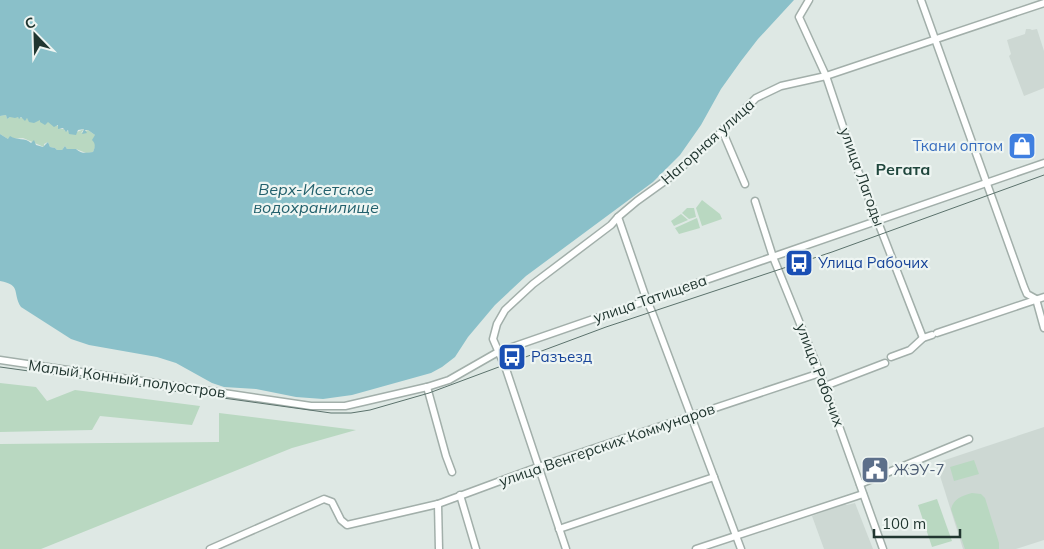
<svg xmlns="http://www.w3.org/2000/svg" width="1044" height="549" font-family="Mulish,sans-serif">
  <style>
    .built { fill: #cdd8d3 }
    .green { fill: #b9d8c1 }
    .water { fill: #8ac0c9 }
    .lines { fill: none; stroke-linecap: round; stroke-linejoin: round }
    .minor-casing { stroke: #a2afaa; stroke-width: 9 }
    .minor { stroke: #fff; stroke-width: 6 }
    .tram { stroke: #5b726c; stroke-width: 1 }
    .labels { text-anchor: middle; stroke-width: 4.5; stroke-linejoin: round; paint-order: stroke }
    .street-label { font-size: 15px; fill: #213630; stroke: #eef5f2 }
    .shop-label { font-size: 15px; fill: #366cbe; stroke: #eef5f2; text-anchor: end }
    .transit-label { font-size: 15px; fill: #164399; stroke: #eef5f2; text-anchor: start }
    .service-label { font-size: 15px; fill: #4e5e75; stroke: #eef5f2; text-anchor: start }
    .neighbourhood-label { font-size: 16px; font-weight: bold; fill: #1f463c; stroke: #eef5f2 }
    .water-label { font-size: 16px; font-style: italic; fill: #22606c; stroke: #eef5f2 }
  </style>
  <rect width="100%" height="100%" fill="#dee8e4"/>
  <g class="built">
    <path d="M 1026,29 L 1030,29 L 1032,30 L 1037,29 L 1044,51 L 1044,88 L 1024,96 L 1009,56 L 1011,54 L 1007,40 L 1025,34 Z"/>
    <path d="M 1044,427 L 1044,540 L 1016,549 L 963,549 L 936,463 Z"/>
    <path d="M 855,503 L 873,549 L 824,549 L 812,516 L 844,504 L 847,505 Z"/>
  </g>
  <g class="green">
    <path d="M 6,115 L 7,119 L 10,117 L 18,117 L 19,118 C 29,118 54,120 61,129 L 64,129 L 65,131 L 77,132 L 84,129 L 81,133 L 88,130 L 95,135 L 95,147 L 93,152 L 86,153 L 76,149 L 67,149 L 65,146 L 62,150 L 57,150 L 55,148 L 50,147 L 48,142 L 44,144 L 44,147 L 23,138 L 8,139 L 0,134 L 0,116 Z"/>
    <path d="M 702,200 L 720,214 L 722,219 L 702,226 L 696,208 Z"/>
    <path d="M 687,208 L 694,208 L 696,217 L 689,219 L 682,213 Z"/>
    <path d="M 681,214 L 688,220 L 674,226 L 671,221 Z"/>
    <path d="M 697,218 L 700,228 L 679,234 L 675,228 Z"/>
    <path d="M 0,383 L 36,387 L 47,401 L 75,390 L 200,406 L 192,425 L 100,416 L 92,430 L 0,432 Z"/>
    <path d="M 219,413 L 356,430 L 292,448 L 41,549 L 0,549 L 0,444 L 219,442 Z"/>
    <path d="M 974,460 L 979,474 L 954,481 L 950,467 Z"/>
    <path d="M 972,493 L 981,494 L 985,498 L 999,543 L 999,549 L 965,549 L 951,509 C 954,498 962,496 972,493 Z"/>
    <path d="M 937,499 L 952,541 L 932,547 L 918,505 Z"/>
  </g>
  <path class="water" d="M 0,0 L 794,0 L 758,39 L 741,61 L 721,89 L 701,125 L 680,155 L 653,182 L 526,276 L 495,305 L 468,337 L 455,357 L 442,367 L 431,373 L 352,395 L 323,399 L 296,397 L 256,389 L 224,387 L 212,383 L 176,363 L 157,357 L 89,345 L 71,339 L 21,307 C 12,293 22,285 0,281 L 0,134 L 8,139 L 10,136 C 17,141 25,137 31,143 L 34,140 L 36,145 L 43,147 L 48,142 L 50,147 L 55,148 L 57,150 L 62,150 L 65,146 L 67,149 L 76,149 C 81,154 86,153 93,152 C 95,147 96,144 92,140 L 95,135 L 88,130 L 85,130 L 87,133 L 82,134 L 84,129 L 78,130 L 76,135 L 69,134 L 68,130 L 66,132 L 63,128 L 58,129 L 58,125 L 54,127 L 48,122 L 45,125 L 40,122 L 40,120 L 34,123 L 29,122 L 27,118 L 25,121 L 21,117 L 19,119 L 18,117 L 15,118 L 10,117 L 7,119 L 6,115 L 0,116 Z"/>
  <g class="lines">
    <defs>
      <g id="minor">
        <path d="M 809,0 L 799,17 L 826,76 L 857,168 L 923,338"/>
        <path d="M 921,0 L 1024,287 L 1027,294 L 1036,299 L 1044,328"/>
        <path d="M 722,130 L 745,184"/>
        <path d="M 755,201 L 773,257 L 820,373 L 883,549"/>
        <path d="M 618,217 L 647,301 L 652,312 L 741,549"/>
        <path d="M 937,333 L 1044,297"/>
        <path d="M 891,357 L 910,350 L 923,338 L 932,335"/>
        <path d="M 0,360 L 311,406 L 345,406 L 427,387 L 449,380 L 498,352 L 1044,163"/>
        <path d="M 825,386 L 885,363"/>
        <path d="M 427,387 L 446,456 L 452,472"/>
        <path d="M 860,484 L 969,439"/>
        <path d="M 460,495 L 476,549"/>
        <path d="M 438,504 L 439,549"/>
        <path d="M 559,529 L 714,477"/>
        <path d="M 210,549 L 324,499 L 332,502 L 341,520 L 347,525 L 438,504 L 538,467 L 820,373"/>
        <path d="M 566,549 L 506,369 L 493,339 L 497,324 L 505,310 L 533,284 L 611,225 L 618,217 L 637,201 L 669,178 L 710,143 L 756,98 L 781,86 L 826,76 L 1044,3"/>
        <path d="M 696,549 L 863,494"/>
      </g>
    </defs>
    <use href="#minor" class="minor-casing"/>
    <use href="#minor" class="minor"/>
    <path class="tram" d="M 0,367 L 331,413 L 351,413 L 370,410 L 429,393 L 606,327 L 832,252 L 1044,175"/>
  </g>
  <defs>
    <symbol id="shop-square" viewBox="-11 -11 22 22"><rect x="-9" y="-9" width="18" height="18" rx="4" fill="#3f7fe0" stroke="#eef5f2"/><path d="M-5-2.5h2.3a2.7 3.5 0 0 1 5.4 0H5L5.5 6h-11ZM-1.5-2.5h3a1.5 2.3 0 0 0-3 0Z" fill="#fff"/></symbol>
    <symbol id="bus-square" viewBox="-11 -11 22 22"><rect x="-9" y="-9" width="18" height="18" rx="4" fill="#1a4fb4" stroke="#eef5f2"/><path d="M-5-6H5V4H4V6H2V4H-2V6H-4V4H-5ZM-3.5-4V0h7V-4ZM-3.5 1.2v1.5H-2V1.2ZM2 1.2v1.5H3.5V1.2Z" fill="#fff"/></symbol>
    <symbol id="civic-square" viewBox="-11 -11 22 22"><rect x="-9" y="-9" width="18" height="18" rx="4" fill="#5c6f8a" stroke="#eef5f2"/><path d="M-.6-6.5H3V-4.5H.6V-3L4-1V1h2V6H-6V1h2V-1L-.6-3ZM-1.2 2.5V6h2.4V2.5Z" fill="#fff"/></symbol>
  </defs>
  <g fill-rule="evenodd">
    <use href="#shop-square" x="1006" y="130" width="32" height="32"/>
    <use href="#bus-square" x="783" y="247" width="32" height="32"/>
    <use href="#bus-square" x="496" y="341" width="32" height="32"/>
    <use href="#civic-square" x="859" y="454" width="32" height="32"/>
  </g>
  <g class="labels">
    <g class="street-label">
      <text transform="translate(708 142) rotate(-42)" y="5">Нагорная улица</text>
      <text transform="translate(862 177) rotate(70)" y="5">улица Лагоды</text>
      <text transform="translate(650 299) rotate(-19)" y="5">улица Татищева</text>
      <text transform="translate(820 375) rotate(69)" y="5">улица Рабочих</text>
      <text transform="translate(127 379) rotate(8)" y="5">Малый Конный полуостров</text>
      <text transform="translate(607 445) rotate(-19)" y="5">улица Венгерских Коммунаров</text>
    </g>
    <g class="shop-label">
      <text x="1003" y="151">Ткани оптом</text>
    </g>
    <g class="transit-label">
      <text x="818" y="268">Улица Рабочих</text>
      <text x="531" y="362">Разъезд</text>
    </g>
    <g class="service-label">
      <text x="894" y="475">ЖЭУ-7</text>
    </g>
    <g class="neighbourhood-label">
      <text x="903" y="175">Регата</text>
    </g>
    <g class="water-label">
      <text x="316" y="195">Верх-Исетское<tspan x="316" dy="18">водохранилище</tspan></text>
    </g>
  </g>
  <g transform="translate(35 35) rotate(337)" stroke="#eef5f2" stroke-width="4" paint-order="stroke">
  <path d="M0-4L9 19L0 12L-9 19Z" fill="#213630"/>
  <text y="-8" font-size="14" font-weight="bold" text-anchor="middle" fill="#213630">С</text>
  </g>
  <path d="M874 529v8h86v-8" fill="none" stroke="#213630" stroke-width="2.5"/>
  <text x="882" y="529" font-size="15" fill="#213630" stroke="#eef5f2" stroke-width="4" paint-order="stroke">100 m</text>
</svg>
